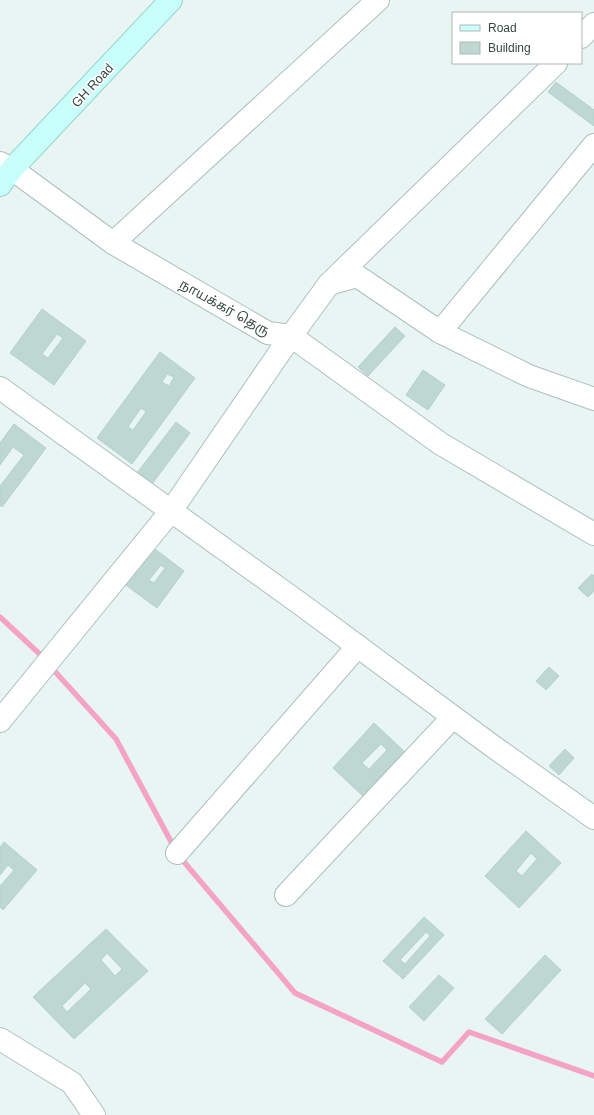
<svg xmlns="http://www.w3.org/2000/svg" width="594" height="1115" font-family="Helvetica,'Noto Sans Tamil',sans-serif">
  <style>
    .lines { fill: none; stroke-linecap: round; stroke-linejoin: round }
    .stream { stroke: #f4a3c7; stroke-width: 5.5 }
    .building { fill: #bed8d1; stroke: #b1d3cb; fill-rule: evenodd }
    .minor-casing { stroke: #abc1bd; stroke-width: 24 }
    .tertiary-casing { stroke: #abc1bd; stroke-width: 24 }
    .secondary-casing { stroke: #95d4cd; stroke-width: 24 }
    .minor { stroke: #fff; stroke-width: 22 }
    .tertiary { stroke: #fff; stroke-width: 22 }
    .secondary { stroke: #c9fffa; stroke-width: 22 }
    .labels { text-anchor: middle; stroke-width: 3.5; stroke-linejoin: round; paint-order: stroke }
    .street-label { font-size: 13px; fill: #374a45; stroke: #fff }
  </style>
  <rect width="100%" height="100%" fill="#e9f5f3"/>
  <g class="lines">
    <g class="stream">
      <path d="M 0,617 L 45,659"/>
      <path d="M 50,666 L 116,739 L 175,849"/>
      <path d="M 179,856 L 295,993 L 442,1062 L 469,1032 L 594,1076"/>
    </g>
  </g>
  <g class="building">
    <path d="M 556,82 L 594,110 L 594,126 L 548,92 Z"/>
    <path d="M 42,309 L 86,341 L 54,385 L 10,353 ZM 57,334 L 63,338 L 48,358 L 42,354 Z"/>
    <path d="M 395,327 L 405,336 L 368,376 L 358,367 Z"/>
    <path d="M 160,352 L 195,378 L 132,464 L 97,438 ZM 167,374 L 174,377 L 169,386 L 162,382 ZM 141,408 L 146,412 L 133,430 L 128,427 Z"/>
    <path d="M 423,370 L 445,385 L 428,410 L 406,395 Z"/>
    <path d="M 176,422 L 190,433 L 152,484 L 137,473 Z"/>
    <path d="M 14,424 L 46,448 L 2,507 L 0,505 L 0,486 L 24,455 L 13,447 L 0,465 L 0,443 Z"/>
    <path d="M 147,543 L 184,571 L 157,608 L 119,580 ZM 161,565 L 165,568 L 154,583 L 149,580 Z"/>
    <path d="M 592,574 L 594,576 L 594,591 L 588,597 L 578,588 Z"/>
    <path d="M 549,667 L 559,676 L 546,690 L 536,681 Z"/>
    <path d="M 374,723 L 406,753 L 365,798 L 333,768 ZM 381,744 L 387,750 L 369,769 L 362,763 Z"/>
    <path d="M 565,749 L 574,758 L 559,775 L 549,766 Z"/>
    <path d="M 526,831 L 561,863 L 519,908 L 485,876 ZM 531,853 L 537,859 L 522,876 L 516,871 Z"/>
    <path d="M 4,842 L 37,870 L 3,910 L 0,907 L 0,886 L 14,870 L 8,865 L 0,875 L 0,847 Z"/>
    <path d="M 424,917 L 444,935 L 403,979 L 383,961 ZM 426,932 L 430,936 L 405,964 L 400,960 Z"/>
    <path d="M 106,929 L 148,971 L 74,1039 L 33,997 ZM 107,953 L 122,969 L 115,976 L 101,960 ZM 85,983 L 91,989 L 67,1012 L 62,1006 Z"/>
    <path d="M 545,955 L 561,970 L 502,1034 L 485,1019 Z"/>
    <path d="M 439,975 L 454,988 L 424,1021 L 409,1007 Z"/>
  </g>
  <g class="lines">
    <defs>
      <g id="minor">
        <path d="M 581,37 L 594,24"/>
        <path d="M 113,243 L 378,0"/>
        <path d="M 329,284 L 556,63"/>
        <path d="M 440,332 L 594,145"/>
        <path d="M 0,388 L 302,605 L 491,745 L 594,818"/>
        <path d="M 0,721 L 171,511 L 291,336 L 441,444 L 594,534"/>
        <path d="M 177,853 L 358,646"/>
        <path d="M 286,895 L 453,717"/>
        <path d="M 0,1039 L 72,1083 L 94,1115"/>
      </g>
      <path id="tertiary" d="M 0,163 L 12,169 L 113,243 L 268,333 L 291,336 L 329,284 L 357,276 L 440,332 L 529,376 L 594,399"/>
      <path id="secondary" d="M 0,185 L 12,169 L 171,0"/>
    </defs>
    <use href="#minor" class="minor-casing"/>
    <use href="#tertiary" class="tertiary-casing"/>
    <use href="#secondary" class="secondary-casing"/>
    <use href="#minor" class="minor"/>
    <use href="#tertiary" class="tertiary"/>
    <use href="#secondary" class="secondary"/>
  </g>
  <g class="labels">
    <g class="street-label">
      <text transform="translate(92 85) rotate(-47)" y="5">GH Road</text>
      <text transform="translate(225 307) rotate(29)" y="5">நாயக்கர் தெரு</text>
    </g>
  </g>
  <rect x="452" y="12" width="130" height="52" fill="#ffffff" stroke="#afb7b5"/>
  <rect x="460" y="25" width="20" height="6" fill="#c9fffa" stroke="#afb7b5"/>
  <text x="488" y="32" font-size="12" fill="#374a45">Road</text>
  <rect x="460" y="42" width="20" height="12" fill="#bed8d1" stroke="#afb7b5"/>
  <text x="488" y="52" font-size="12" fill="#374a45">Building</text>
</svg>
